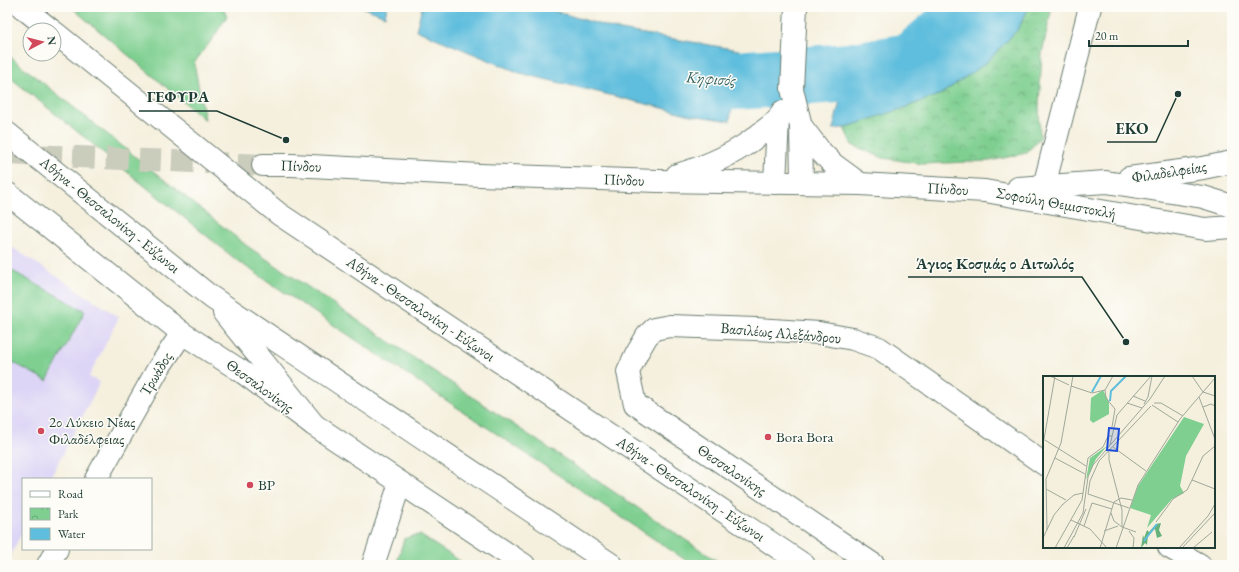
<svg xmlns="http://www.w3.org/2000/svg" width="1239" height="572" font-family="'EB Garamond',serif">
  <style>
    .built { fill: #ddd5f6 }
    .green { fill: #7ecf90; stroke: #4e8662 }
    .park { fill: url(#park-crowns); stroke: #4e8662 }
    .water { fill: #5fbedd; stroke: #3f7e88 }
    .lines { fill: none; stroke-linecap: round; stroke-linejoin: round }
    .river { stroke: #5fbedd; stroke-width: 59 }
    .secondary-tunnel { stroke: #caccbc; stroke-width: 22; stroke-dasharray: 22 11; stroke-linecap: butt }
    .street-casing { stroke: #6a7c70; stroke-width: 24 }
    .secondary-casing { stroke: #6a7c70; stroke-width: 24 }
    .highway-casing { stroke: #6a7c70; stroke-width: 24 }
    .street { stroke: #fff; stroke-width: 22 }
    .secondary { stroke: #fff; stroke-width: 22 }
    .highway { stroke: #fff; stroke-width: 22 }
    .poi-dot { fill: #d1495b; stroke: #fdfcf7; stroke-width: 1.5 }
    .labels { text-anchor: middle; stroke-width: 3; stroke-linejoin: round; paint-order: stroke }
    .street-label { font-size: 15px; fill: #1f3d34; stroke: #fdfcf7 }
    .poi-label { font-size: 15px; fill: #1f3d34; stroke: #fdfcf7; text-anchor: start }
    .water-label { font-size: 16px; font-style: italic; fill: #2f5d5e; stroke: #fdfcf7 }
    .inset-river { fill: none; stroke: #5fbedd; stroke-width: 2 }
    .inset-road { fill: none; stroke: #9fa89a; stroke-width: 1 }
    .view { fill: #1d4ed8; fill-opacity: 0.15; stroke: #1d4ed8; stroke-width: 2 }
    .inset-edge { fill: none; stroke: #1f3d34; stroke-width: 2 }
    .leader { fill: none; stroke: #1f3d34; stroke-width: 1.5 }
    .callout-dot { fill: #1f3d34; stroke: #fdfcf7; stroke-width: 1.5 }
    .callout-label { font-size: 16px; text-anchor: middle; font-weight: bold; fill: #1f3d34; stroke: #fdfcf7; stroke-width: 3; stroke-linejoin: round; paint-order: stroke }
  </style>
  <defs>
    <pattern id="park-crowns" width="20" height="18" patternUnits="userSpaceOnUse"><rect width="20" height="18" fill="#7ecf90"/><path d="M2 6a3 3 0 1 1 6 0M12 15a3 3 0 1 1 6 0" fill="none" stroke="#67a976"/></pattern>
  </defs>
  <rect width="100%" height="100%" fill="#fdfcf7"/>
  <filter id="ink" filterUnits="userSpaceOnUse"><feTurbulence type="fractalNoise" baseFrequency=".025" numOctaves="2"/><feDisplacementMap in="SourceGraphic" scale="8" xChannelSelector="R" yChannelSelector="G"/><feConvolveMatrix kernelMatrix="1 2 1 2 8 2 1 2 1" color-interpolation-filters="sRGB"/></filter>
  <filter id="wash" filterUnits="userSpaceOnUse"><feTurbulence type="fractalNoise" baseFrequency=".012" numOctaves="4" result="noise"/><feDisplacementMap in="SourceGraphic" scale="16" xChannelSelector="R" yChannelSelector="G"/><feGaussianBlur stdDeviation="0.9" result="paint"/><feColorMatrix in="noise" values="0 0 0 0 0 0 0 0 0 0 0 0 0 0 0 0 0 1.4 0 .05"/><feComposite in="paint" operator="in"/></filter>
  <g filter="url(#wash)">
    <rect width="100%" height="100%" fill="#f5f0de"/>
    <path class="built" d="M 7,244 L 119,317 L 89,377 L 100,382 L 50,479 L 23,479 L 23,531 L 7,562 Z"/>
    <g class="green">
      <path d="M 71,7 L 222,7 L 227,16 L 214,37 L 194,63 L 205,120 Z"/>
      <path d="M 7,54 L 247,246 L 723,565 L 693,565 L 239,262 L 7,75 Z"/>
      <path d="M 7,268 L 85,311 L 47,381 L 7,359 Z"/>
      <path d="M 420,535 L 466,565 L 396,565 L 404,539 L 412,536 Z"/>
    </g>
    <path class="park" d="M 1029,7 L 1052,7 L 1042,53 L 1039,105 L 1040,138 L 1026,153 L 990,161 L 923,164 L 883,158 L 852,145 L 844,128 L 901,109 L 941,94 L 987,62 L 1018,29 Z"/>
    <g class="water">
      <path d="M 362,7 L 387,7 L 385,16 Z"/>
      <path d="M 422,7 L 541,7 L 615,29 L 739,50 L 730,121 L 691,115 L 520,73 L 416,30 Z"/>
      <path d="M 943,7 L 1029,7 L 1018,29 L 987,62 L 941,94 L 901,109 L 844,128 L 833,129 L 852,53 L 899,37 Z"/>
    </g>
    <g class="lines">
      <path class="river" d="M 655,70 L 676,75 L 727,81 L 845,73 L 912,62 L 978,7"/>
    </g>
  </g>
  <g filter="url(#ink)">
    <g class="lines">
      <path class="secondary-tunnel" d="M 7,154 L 263,165"/>
      <defs>
        <g id="street">
          <path d="M 1044,186 L 1090,7"/>
          <path d="M 1169,547 L 1200,565"/>
          <path d="M 373,565 L 400,483"/>
          <path d="M 874,565 L 635,404 L 628,372 L 637,353 L 647,336 L 654,329 L 670,326 L 756,329 L 819,333 L 853,339 L 879,348 L 1044,464"/>
        </g>
        <g id="secondary">
          <path d="M 796,7 L 792,89 L 801,126 L 802,183"/>
          <path d="M 801,126 L 820,151 L 834,165 L 860,184"/>
          <path d="M 263,165 L 292,165 L 480,175 L 658,181 L 860,184 L 985,191 L 1205,229 L 1232,227"/>
          <path d="M 677,175 C 701,168 724,159 745,145 C 757,137 767,128 778,120"/>
          <path d="M 1129,178 L 1203,168 L 1232,162"/>
          <path d="M 775,183 L 778,120 L 782,112"/>
          <path d="M 1018,188 L 1106,182 L 1203,197 L 1232,206"/>
          <path d="M 7,193 L 182,333 L 241,371 L 314,425 L 524,565"/>
          <path d="M 96,479 L 158,369 L 182,333"/>
          <path d="M 48,565 L 57,549"/>
        </g>
        <g id="highway">
          <path d="M 22,7 L 51,30"/>
          <path d="M 54,32 L 279,214 L 804,565"/>
          <path d="M 7,133 L 211,297 L 612,565"/>
          <path d="M 224,313 L 314,425"/>
        </g>
      </defs>
      <use href="#street" class="street-casing"/>
      <use href="#secondary" class="secondary-casing"/>
      <use href="#highway" class="highway-casing"/>
      <use href="#street" class="street"/>
      <use href="#secondary" class="secondary"/>
      <use href="#highway" class="highway"/>
    </g>
  </g>
  <g class="poi-dot">
    <circle cx="41" cy="431" r="4"/>
    <circle cx="768" cy="437" r="4"/>
    <circle cx="250" cy="485" r="4"/>
  </g>
  <g class="labels">
    <g class="street-label">
      <text transform="translate(301 166) rotate(2)" y="5">Πίνδου</text>
      <text transform="translate(1169 172) rotate(-9)" y="5">Φιλαδελφείας</text>
      <text transform="translate(624 180) rotate(2)" y="5">Πίνδου</text>
      <text transform="translate(948 189) rotate(3)" y="5">Πίνδου</text>
      <text transform="translate(1056 203) rotate(10)" y="5">Σοφούλη Θεμιστοκλή</text>
      <text transform="translate(110 215) rotate(39)" y="5">Αθήνα - Θεσσαλονίκη - Εύζωνοι</text>
      <text transform="translate(421 309) rotate(34)" y="5">Αθήνα - Θεσσαλονίκη - Εύζωνοι</text>
      <text transform="translate(781 333) rotate(5)" y="5">Βασιλέως Αλεξάνδρου</text>
      <text transform="translate(156 374) rotate(-59)" y="5">Τρωάδος</text>
      <text transform="translate(260 386) rotate(36)" y="5">Θεσσαλονίκης</text>
      <text transform="translate(732 470) rotate(34)" y="5">Θεσσαλονίκης</text>
      <text transform="translate(691 489) rotate(34)" y="5">Αθήνα - Θεσσαλονίκη - Εύζωνοι</text>
    </g>
    <g class="poi-label">
      <text x="49" y="427">2ο Λύκειο Νέας<tspan x="49" dy="17">Φιλαδέλφειας</tspan></text>
      <text x="776" y="442">Bora Bora</text>
      <text x="258" y="490">BP</text>
    </g>
    <g class="water-label">
      <text transform="translate(711 78) rotate(4)" y="6">Κηφισός</text>
    </g>
  </g>
  <g transform="translate(1043 376)">
    <rect width="172" height="172" fill="#f5f0de"/>
    <path d="M 64,70 L 53,83 L 43,104 L 47,82 Z" fill="#7ecf90"/>
    <path d="M 118,147 L 116,154 L 119,160 L 114,162 L 112,153 L 105,159 L 104,169 L 102,167 L 98,172 L 100,159 L 101,162 L 104,154 L 106,156 L 113,148 Z" fill="#66b27a"/>
    <path d="M 60,14 L 66,26 L 66,38 L 50,47 L 47,44 L 48,22 Z" fill="#7ecf90"/>
    <path d="M 141,41 L 161,48 L 143,80 L 137,110 L 141,117 L 129,123 L 104,152 L 108,139 L 87,132 L 95,110 Z" fill="#7ecf90"/>
    <path class="inset-river" d="M 49,16 L 58,0M 67,25 L 68,15 L 83,0M 101,165 L 114,148"/>
    <path class="inset-road" d="M 7,0 L 26,9M 149,0 L 160,16M 28,10 L 49,17 L 62,14M 62,14 L 63,22 L 72,33 L 69,51M 62,14 L 70,0M 160,16 L 172,20M 90,20 L 102,25M 156,21 L 172,63M 84,27 L 99,32M 111,27 L 118,27 L 140,40M 101,28 L 105,21 L 109,0M 109,29 L 135,46M 160,31 L 168,28 L 172,30M 2,64 L 43,90M 0,69 L 12,0M 67,69 L 74,39 L 108,0M 70,71 L 103,95M 66,76 L 66,84 L 79,134 L 79,151 L 93,156M 12,82 L 42,98M 149,104 L 160,80 L 172,70M 3,113 L 23,124M 19,129 L 31,119 L 40,117M 86,132 L 45,118 L 47,105 L 56,85 L 108,30M 68,137 L 71,145 L 79,151M 28,144 L 47,153 L 64,172M 113,146 L 130,123 L 144,114 L 149,104 L 172,113M 41,150 L 49,127 L 69,133M 4,154 L 3,103 L 18,67 L 30,0M 61,155 L 75,150M 86,155 L 91,162 L 90,172M 31,161 L 43,133M 0,162 L 11,139 L 20,128M 12,172 L 39,124 L 45,82 L 60,71 L 65,60 L 69,60M 21,172 L 40,137 L 45,101 L 50,89 L 107,23 L 122,0M 24,172 L 31,160M 57,172 L 71,126 L 78,122 L 89,124M 73,172 L 95,109 L 137,43 L 172,2M 136,172 L 165,140 L 172,128M 139,172 L 172,137M 150,172 L 169,156"/>
    <path class="view" d="M 66,52 L 76,53 L 74,75 L 64,74 Z"/>
    <rect width="172" height="172" class="inset-edge"/>
  </g>
  <path class="leader" d="M286 140L217 111H139M1178 94L1156 142H1107M1126 342L1082 277H908"/>
  <g class="callout-dot">
    <circle cx="286" cy="140" r="4"/>
    <circle cx="1178" cy="94" r="4"/>
    <circle cx="1126" cy="342" r="4"/>
  </g>
  <g class="callout-label">
    <text x="178" y="102">ΓΕΦΥΡΑ</text>
    <text x="1132" y="134">EKO</text>
    <text x="995" y="269">Άγιος Κοσμάς ο Αιτωλός</text>
  </g>
  <rect width="1239" height="572" fill="none" stroke="#fdfcf7" stroke-width="24"/>
  <rect x="22" y="478" width="130" height="72" fill="#fdfcf7" stroke="#a4b0a9"/>
  <rect x="30" y="491" width="20" height="6" fill="#ffffff" stroke="#a4b0a9"/>
  <text x="58" y="498" font-size="12" fill="#1f3d34">Road</text>
  <rect x="30" y="508" width="20" height="12" fill="url(#park-crowns)" stroke="#a4b0a9"/>
  <text x="58" y="518" font-size="12" fill="#1f3d34">Park</text>
  <rect x="30" y="528" width="20" height="12" fill="#5fbedd" stroke="#a4b0a9"/>
  <text x="58" y="538" font-size="12" fill="#1f3d34">Water</text>
  <g transform="translate(42 42) rotate(83)"><circle r="19" fill="#fdfcf7" stroke="#a4b0a9"/>
  <path d="M0-3L7 15L0 10L-7 15Z" fill="#d1495b"/>
  <text y="-6" font-size="11" font-weight="bold" text-anchor="middle" fill="#1f3d34">N</text>
  </g>
  <path d="M1089 40v6h99v-6" fill="none" stroke="#1f3d34" stroke-width="2"/>
  <text x="1095" y="40" font-size="12" fill="#1f3d34" stroke="#fdfcf7" stroke-width="3" paint-order="stroke">20 m</text>
</svg>
